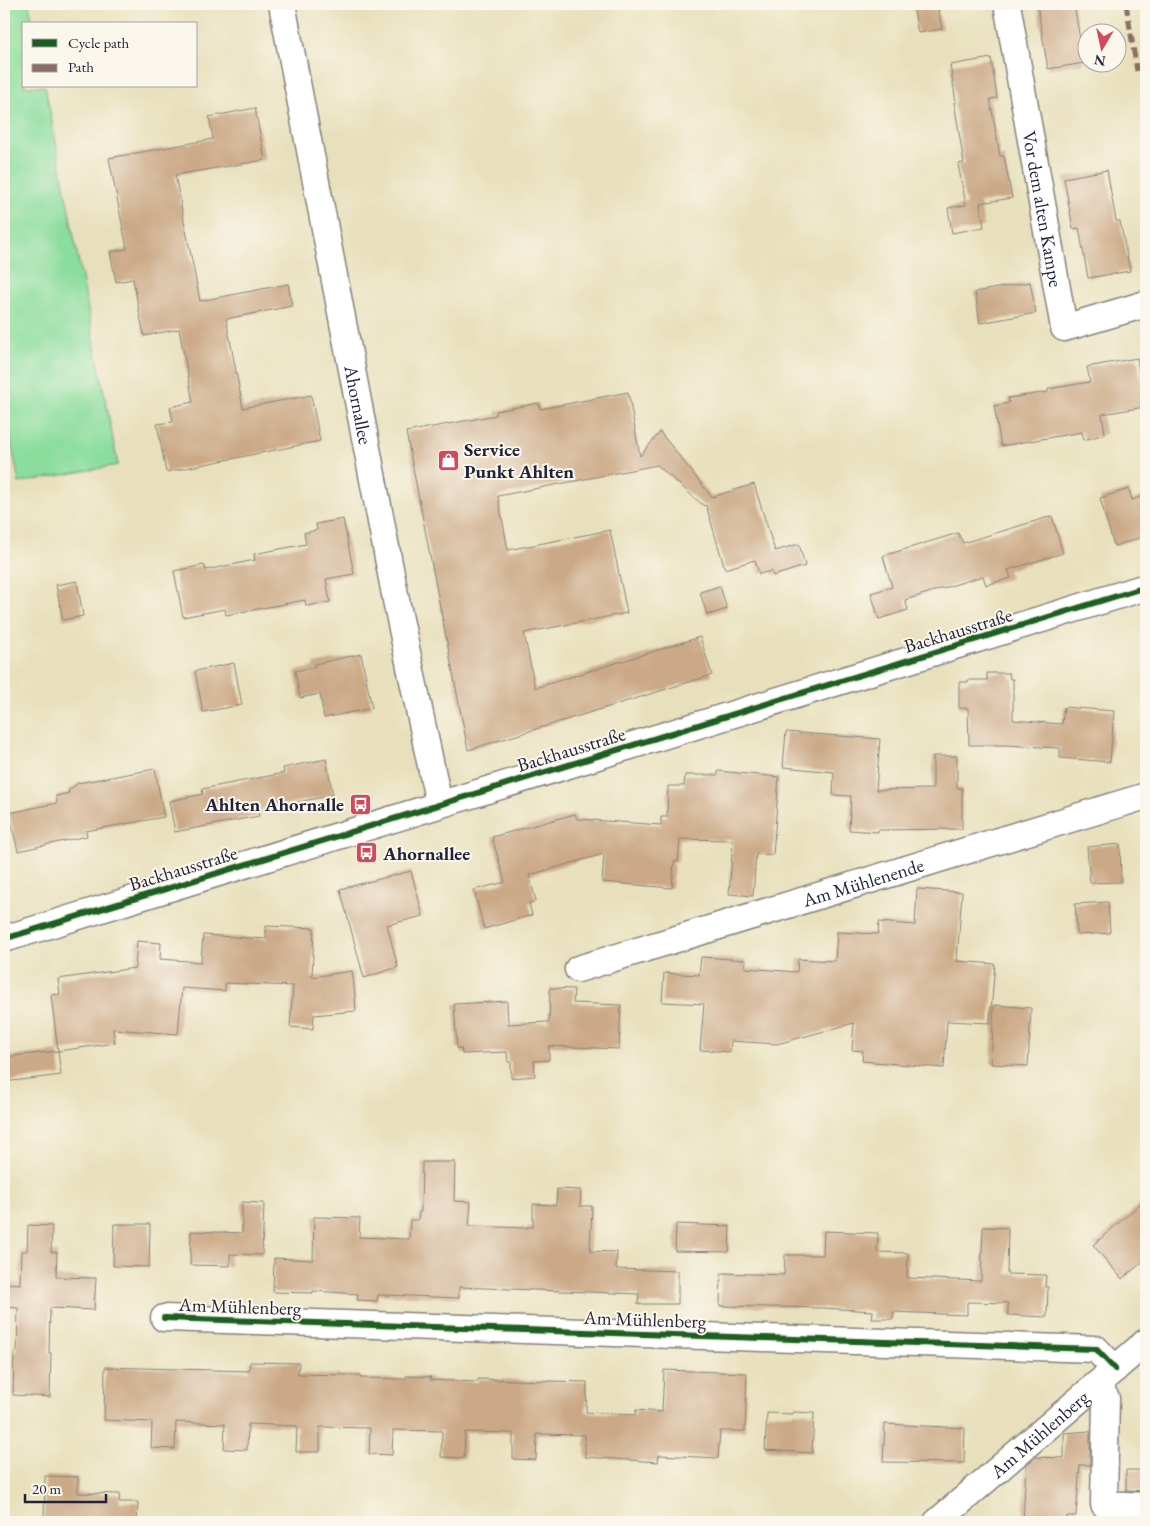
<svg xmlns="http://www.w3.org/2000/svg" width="1150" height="1526" font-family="'EB Garamond',serif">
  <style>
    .green { fill: #8bdd9e; stroke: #56806c }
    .building { fill: #cba986 }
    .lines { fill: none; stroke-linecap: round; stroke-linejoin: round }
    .street-casing { stroke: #85817c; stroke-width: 29 }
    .street { stroke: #fff; stroke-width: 26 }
    .quiet { stroke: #8d6e63; stroke-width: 5; stroke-dasharray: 10 5; stroke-linecap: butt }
    .cycleway-casing { stroke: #fbf7ec; stroke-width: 9 }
    .cycleway { stroke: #1b5e20; stroke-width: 6 }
    .labels { text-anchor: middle; stroke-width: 4; stroke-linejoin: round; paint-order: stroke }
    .street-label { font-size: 19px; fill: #22223b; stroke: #fbf7ec }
    .poi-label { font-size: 19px; font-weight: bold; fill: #22223b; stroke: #fbf7ec; text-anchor: start }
  </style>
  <rect width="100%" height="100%" fill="#fbf7ec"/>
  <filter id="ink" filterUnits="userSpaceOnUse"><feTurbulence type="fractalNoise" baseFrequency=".02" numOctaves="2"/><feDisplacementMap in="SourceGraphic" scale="10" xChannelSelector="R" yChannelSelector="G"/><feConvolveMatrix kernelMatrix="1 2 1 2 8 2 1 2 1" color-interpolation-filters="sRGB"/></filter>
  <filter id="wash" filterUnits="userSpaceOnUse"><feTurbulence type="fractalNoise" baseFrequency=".0096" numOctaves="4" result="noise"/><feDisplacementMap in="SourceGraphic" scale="20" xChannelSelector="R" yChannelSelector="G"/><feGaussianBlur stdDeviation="1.12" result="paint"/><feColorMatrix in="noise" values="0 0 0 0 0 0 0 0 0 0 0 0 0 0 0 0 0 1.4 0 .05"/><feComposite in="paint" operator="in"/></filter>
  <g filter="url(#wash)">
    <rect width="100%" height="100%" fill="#e8e0bc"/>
    <path class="green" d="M 4,4 L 29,4 L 33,24 L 24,24 L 24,86 L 45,86 L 118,465 L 19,483 L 4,403 Z"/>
    <g id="blocks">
      <g class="building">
        <path d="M 913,4 L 937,4 L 942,29 L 918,33 Z"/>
        <path d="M 1037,4 L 1074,4 L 1084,63 L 1048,69 Z"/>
        <path d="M 991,58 L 997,98 L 990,99 L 1000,156 L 1004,156 L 1012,198 L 980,203 L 984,227 L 952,233 L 948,208 L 966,205 L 958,164 L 964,163 L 954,102 L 956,102 L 950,65 Z"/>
        <path d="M 255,108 L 265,160 L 175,175 L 200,301 L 288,284 L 292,306 L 226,319 L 243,408 L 311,395 L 320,441 L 166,472 L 157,424 L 173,422 L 170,407 L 193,402 L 179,329 L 144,336 L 133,279 L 116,282 L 110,252 L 127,249 L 109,158 L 213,139 L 209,117 Z"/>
        <path d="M 1107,170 L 1116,221 L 1120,221 L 1130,271 L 1088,278 L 1079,228 L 1073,229 L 1064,178 Z"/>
        <path d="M 1030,282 L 1036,313 L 980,323 L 975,292 Z"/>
        <path d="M 1137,358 L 1145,407 L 1102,414 L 1105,434 L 1084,440 L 1082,432 L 1001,446 L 994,406 L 1009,403 L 1008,398 L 1048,392 L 1048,389 L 1090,382 L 1087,367 Z"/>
        <path d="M 628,392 L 640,456 L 660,432 L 712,497 L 754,484 L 775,551 L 799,544 L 805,566 L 773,576 L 772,571 L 759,574 L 755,560 L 725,569 L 706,505 L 704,506 L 657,465 L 498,496 L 508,550 L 610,530 L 627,613 L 524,633 L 535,688 L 700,637 L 712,675 L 468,750 L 406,432 L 496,415 L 496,411 L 539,403 L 540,409 Z"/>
        <path d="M 1129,489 L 1132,500 L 1146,495 L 1146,536 L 1114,546 L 1100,498 Z"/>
        <path d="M 1052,516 L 1063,553 L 1008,570 L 1011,578 L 986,585 L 983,576 L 905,600 L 908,610 L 879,619 L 871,593 L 892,587 L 883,556 L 958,533 L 963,543 Z"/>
        <path d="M 343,519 L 354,574 L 326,579 L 330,602 L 306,606 L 305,600 L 226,615 L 225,609 L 183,617 L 174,571 L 204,565 L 206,570 L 255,560 L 254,554 L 306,544 L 304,533 L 317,530 L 316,524 Z"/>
        <path d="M 77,581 L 83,616 L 63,620 L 56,585 Z"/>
        <path d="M 720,586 L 727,609 L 707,615 L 700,592 Z"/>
        <path d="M 361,654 L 372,708 L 324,718 L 320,694 L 300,698 L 295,671 L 314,667 L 314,664 Z"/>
        <path d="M 234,663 L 242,705 L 203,712 L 195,671 Z"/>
        <path d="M 987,673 L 1009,673 L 1010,679 L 1013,679 L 1013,720 L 1062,724 L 1064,707 L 1114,711 L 1110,762 L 1060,758 L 1060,748 L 1005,745 L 969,745 L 968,708 L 959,708 L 959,682 L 968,682 L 968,680 L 987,680 Z"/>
        <path d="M 786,732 L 880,739 L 876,790 L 933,789 L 933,756 L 957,756 L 957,788 L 962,788 L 962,829 L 878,830 L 878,832 L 849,830 L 851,796 L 833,795 L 834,772 L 783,767 Z"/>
        <path d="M 326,759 L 333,795 L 258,810 L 259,816 L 175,832 L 169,801 L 203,794 L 202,789 L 284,773 L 283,768 Z"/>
        <path d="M 155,769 L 164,817 L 86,831 L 87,836 L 18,851 L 9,813 L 57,803 L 56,796 L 69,793 L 68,791 L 78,783 Z"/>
        <path d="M 718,771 L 779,777 L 773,855 L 756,854 L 753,896 L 729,894 L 733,840 L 680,839 L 678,862 L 674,861 L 672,888 L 602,882 L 604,854 L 529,875 L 536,901 L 529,903 L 532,915 L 484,929 L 474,890 L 505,882 L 492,837 L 575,814 L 577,819 L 661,825 L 661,817 L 667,817 L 668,786 L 684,786 L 685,775 L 718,775 Z"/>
        <path d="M 1120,844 L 1121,882 L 1090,883 L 1087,847 Z"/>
        <path d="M 411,871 L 423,916 L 387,925 L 398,967 L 364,978 L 340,889 Z"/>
        <path d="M 917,889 L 962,892 L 957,961 L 995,964 L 990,1023 L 947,1021 L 944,1068 L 862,1061 L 863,1051 L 852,1050 L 854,1023 L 777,1044 L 731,1041 L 730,1052 L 700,1050 L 704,1004 L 662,1002 L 664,973 L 699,975 L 701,957 L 746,960 L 745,968 L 797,972 L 798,959 L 835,961 L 837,932 L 878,934 L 879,922 L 915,925 Z"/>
        <path d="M 1108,902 L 1110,933 L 1077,935 L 1075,904 Z"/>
        <path d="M 266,926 L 314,928 L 312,977 L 352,971 L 355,995 L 356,1011 L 314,1015 L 313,1029 L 290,1027 L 293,986 L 225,983 L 225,991 L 182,988 L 178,1034 L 113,1029 L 115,1043 L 58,1051 L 51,995 L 60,994 L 58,979 L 135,968 L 137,941 L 161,943 L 160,959 L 201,962 L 203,935 L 266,939 Z"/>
        <path d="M 550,988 L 574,989 L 573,1003 L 621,1005 L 619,1049 L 549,1046 L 549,1060 L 534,1061 L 535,1076 L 511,1078 L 511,1062 L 508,1062 L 507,1052 L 462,1054 L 461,1048 L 457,1048 L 454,1004 L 507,1001 L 508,1024 L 549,1022 Z"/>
        <path d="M 994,1005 L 1031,1008 L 1028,1066 L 991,1064 Z"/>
        <path d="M 58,1051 L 61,1075 L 4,1082 L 4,1057 Z"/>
        <path d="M 422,1162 L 455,1162 L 454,1201 L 471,1202 L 469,1226 L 527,1228 L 527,1227 L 533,1227 L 533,1204 L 556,1205 L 557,1189 L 581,1190 L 580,1206 L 592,1206 L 590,1251 L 617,1252 L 616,1269 L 678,1271 L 678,1304 L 638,1304 L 639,1294 L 459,1287 L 459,1298 L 386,1295 L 378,1295 L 377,1301 L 357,1300 L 358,1294 L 313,1291 L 313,1293 L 273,1292 L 274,1258 L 313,1260 L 314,1217 L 360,1218 L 359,1237 L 409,1239 L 410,1220 L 418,1220 L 419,1212 L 421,1212 Z"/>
        <path d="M 1146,1199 L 1146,1259 L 1122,1279 L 1093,1245 Z"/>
        <path d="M 242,1202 L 264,1203 L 262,1255 L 230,1254 L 230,1266 L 190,1265 L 191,1231 L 242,1233 Z"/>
        <path d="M 114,1224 L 150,1224 L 149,1267 L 113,1266 Z"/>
        <path d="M 676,1224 L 730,1226 L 729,1252 L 675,1251 Z"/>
        <path d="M 28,1225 L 52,1226 L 51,1252 L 57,1252 L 56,1277 L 96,1278 L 94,1310 L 50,1308 L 49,1353 L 51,1353 L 50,1397 L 13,1395 L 14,1352 L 17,1352 L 18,1308 L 4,1307 L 4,1283 L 20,1284 L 21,1251 L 27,1251 Z"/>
        <path d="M 983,1227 L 1008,1228 L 1007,1274 L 1046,1275 L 1045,1287 L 1048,1287 L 1047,1317 L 1008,1315 L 1008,1303 L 967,1302 L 967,1315 L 893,1312 L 893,1319 L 872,1319 L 873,1311 L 823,1308 L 720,1306 L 721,1273 L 784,1275 L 785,1255 L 823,1255 L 824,1231 L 878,1233 L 877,1252 L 908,1253 L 907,1278 L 981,1281 Z"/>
        <path d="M 250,1362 L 299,1363 L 298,1374 L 347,1375 L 360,1375 L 360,1378 L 406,1379 L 406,1376 L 431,1377 L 430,1380 L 478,1382 L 478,1379 L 587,1382 L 586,1412 L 635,1415 L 636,1410 L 662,1412 L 664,1370 L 747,1373 L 745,1431 L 720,1431 L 718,1458 L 659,1455 L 658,1462 L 585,1457 L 585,1435 L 537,1434 L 536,1460 L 513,1459 L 513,1433 L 465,1432 L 464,1458 L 441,1457 L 442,1431 L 393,1430 L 392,1455 L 369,1454 L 370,1428 L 320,1427 L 320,1452 L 296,1452 L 297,1426 L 248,1424 L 247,1450 L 224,1449 L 225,1424 L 176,1422 L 175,1449 L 151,1448 L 152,1422 L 104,1420 L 105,1367 L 249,1371 Z"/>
        <path d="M 793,1412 L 814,1413 L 812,1453 L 765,1450 L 767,1413 L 793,1414 Z"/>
        <path d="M 885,1424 L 965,1428 L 964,1463 L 883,1462 Z"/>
        <path d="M 1090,1431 L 1090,1465 L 1080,1465 L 1076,1516 L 1067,1516 L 1066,1522 L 1023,1522 L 1026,1465 L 1036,1457 L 1064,1458 L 1064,1433 Z"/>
        <path d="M 1126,1470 L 1146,1470 L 1146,1491 L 1126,1490 Z"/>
        <path d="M 45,1476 L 78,1477 L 78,1493 L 120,1494 L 119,1502 L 138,1502 L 137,1522 L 44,1522 Z"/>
      </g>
    </g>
  </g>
  <g filter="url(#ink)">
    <use href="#blocks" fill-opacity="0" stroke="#85817c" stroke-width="1"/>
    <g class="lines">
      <defs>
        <g id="street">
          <path id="s1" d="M 282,4 L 397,605 L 439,804"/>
          <path id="s2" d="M 1007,4 L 1064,328 L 1146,304"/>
          <path d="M 4,939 L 1146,587"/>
          <path id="s3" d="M 578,969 L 1146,796"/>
          <path d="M 164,1318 L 1096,1349 L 1115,1369"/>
          <path d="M 1096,1385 L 1106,1398 L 1104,1504 L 1146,1506"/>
          <path id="s4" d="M 937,1522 L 1146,1342"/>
        </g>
      </defs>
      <use href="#street" class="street-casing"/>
      <use href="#street" class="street"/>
      <path class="quiet" d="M 1126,4 L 1137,71"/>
      <defs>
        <g id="cycleway">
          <path d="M 4,939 L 1146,587"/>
          <path d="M 164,1318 L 1096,1349 L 1115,1369"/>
        </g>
      </defs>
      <use href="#cycleway" class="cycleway-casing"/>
      <use href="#cycleway" class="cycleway"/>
    </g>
  </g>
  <defs>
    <symbol id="shop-square" viewBox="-11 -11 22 22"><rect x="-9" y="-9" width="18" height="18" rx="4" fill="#d1495b" stroke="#fbf7ec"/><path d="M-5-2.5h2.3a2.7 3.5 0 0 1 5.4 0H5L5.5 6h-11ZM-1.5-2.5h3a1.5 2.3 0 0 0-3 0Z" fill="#fff"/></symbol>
    <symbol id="bus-square" viewBox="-11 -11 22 22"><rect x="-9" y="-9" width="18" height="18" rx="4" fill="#d1495b" stroke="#fbf7ec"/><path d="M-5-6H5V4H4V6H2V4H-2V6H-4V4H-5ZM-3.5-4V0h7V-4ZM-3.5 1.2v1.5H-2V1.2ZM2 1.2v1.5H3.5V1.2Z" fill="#fff"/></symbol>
  </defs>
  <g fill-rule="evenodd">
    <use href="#shop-square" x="436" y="448" width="25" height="25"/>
    <use href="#bus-square" x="348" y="792" width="25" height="25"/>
    <use href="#bus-square" x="354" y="840" width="25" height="25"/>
  </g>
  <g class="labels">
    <g class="street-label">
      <text dy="7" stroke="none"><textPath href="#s2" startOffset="208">Vor dem alten Kampe</textPath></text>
      <text dy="7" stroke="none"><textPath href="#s1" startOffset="408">Ahornallee</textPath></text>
      <text transform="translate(958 630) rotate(-17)" y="7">Backhausstraße</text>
      <text transform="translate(571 749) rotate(-17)" y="7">Backhausstraße</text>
      <text transform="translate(183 868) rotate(-17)" y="7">Backhausstraße</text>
      <text dy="7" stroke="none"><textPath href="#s3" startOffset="298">Am Mühlenende</textPath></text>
      <text transform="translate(240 1306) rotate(2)" y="7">Am Mühlenberg</text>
      <text transform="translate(645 1319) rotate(2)" y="7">Am Mühlenberg</text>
      <text dy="7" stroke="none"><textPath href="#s4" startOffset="135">Am Mühlenberg</textPath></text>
    </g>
    <g class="poi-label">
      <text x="464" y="456">Service<tspan x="464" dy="22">Punkt Ahlten</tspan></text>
      <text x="344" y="811" text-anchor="end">Ahlten Ahornalle</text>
      <text x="383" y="860">Ahornallee</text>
    </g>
  </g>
  <rect width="1150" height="1526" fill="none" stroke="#fbf7ec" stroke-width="20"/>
  <rect x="22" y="22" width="175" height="65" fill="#fbf7ec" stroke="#a4a2a5"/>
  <rect x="32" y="39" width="25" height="8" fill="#1b5e20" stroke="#a4a2a5"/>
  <text x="68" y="48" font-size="15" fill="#22223b">Cycle path</text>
  <rect x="32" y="64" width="25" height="8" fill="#8d6e63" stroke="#a4a2a5"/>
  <text x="68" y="72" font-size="15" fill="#22223b">Path</text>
  <g transform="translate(1102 48) rotate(189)"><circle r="24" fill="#fbf7ec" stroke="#a4a2a5"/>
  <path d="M0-4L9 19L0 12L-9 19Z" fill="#d1495b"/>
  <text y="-8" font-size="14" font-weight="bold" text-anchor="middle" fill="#22223b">N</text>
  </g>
  <path d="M25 1494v8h81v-8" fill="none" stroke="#22223b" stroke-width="2.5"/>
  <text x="32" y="1494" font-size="15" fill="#22223b" stroke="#fbf7ec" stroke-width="4" paint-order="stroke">20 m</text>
</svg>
